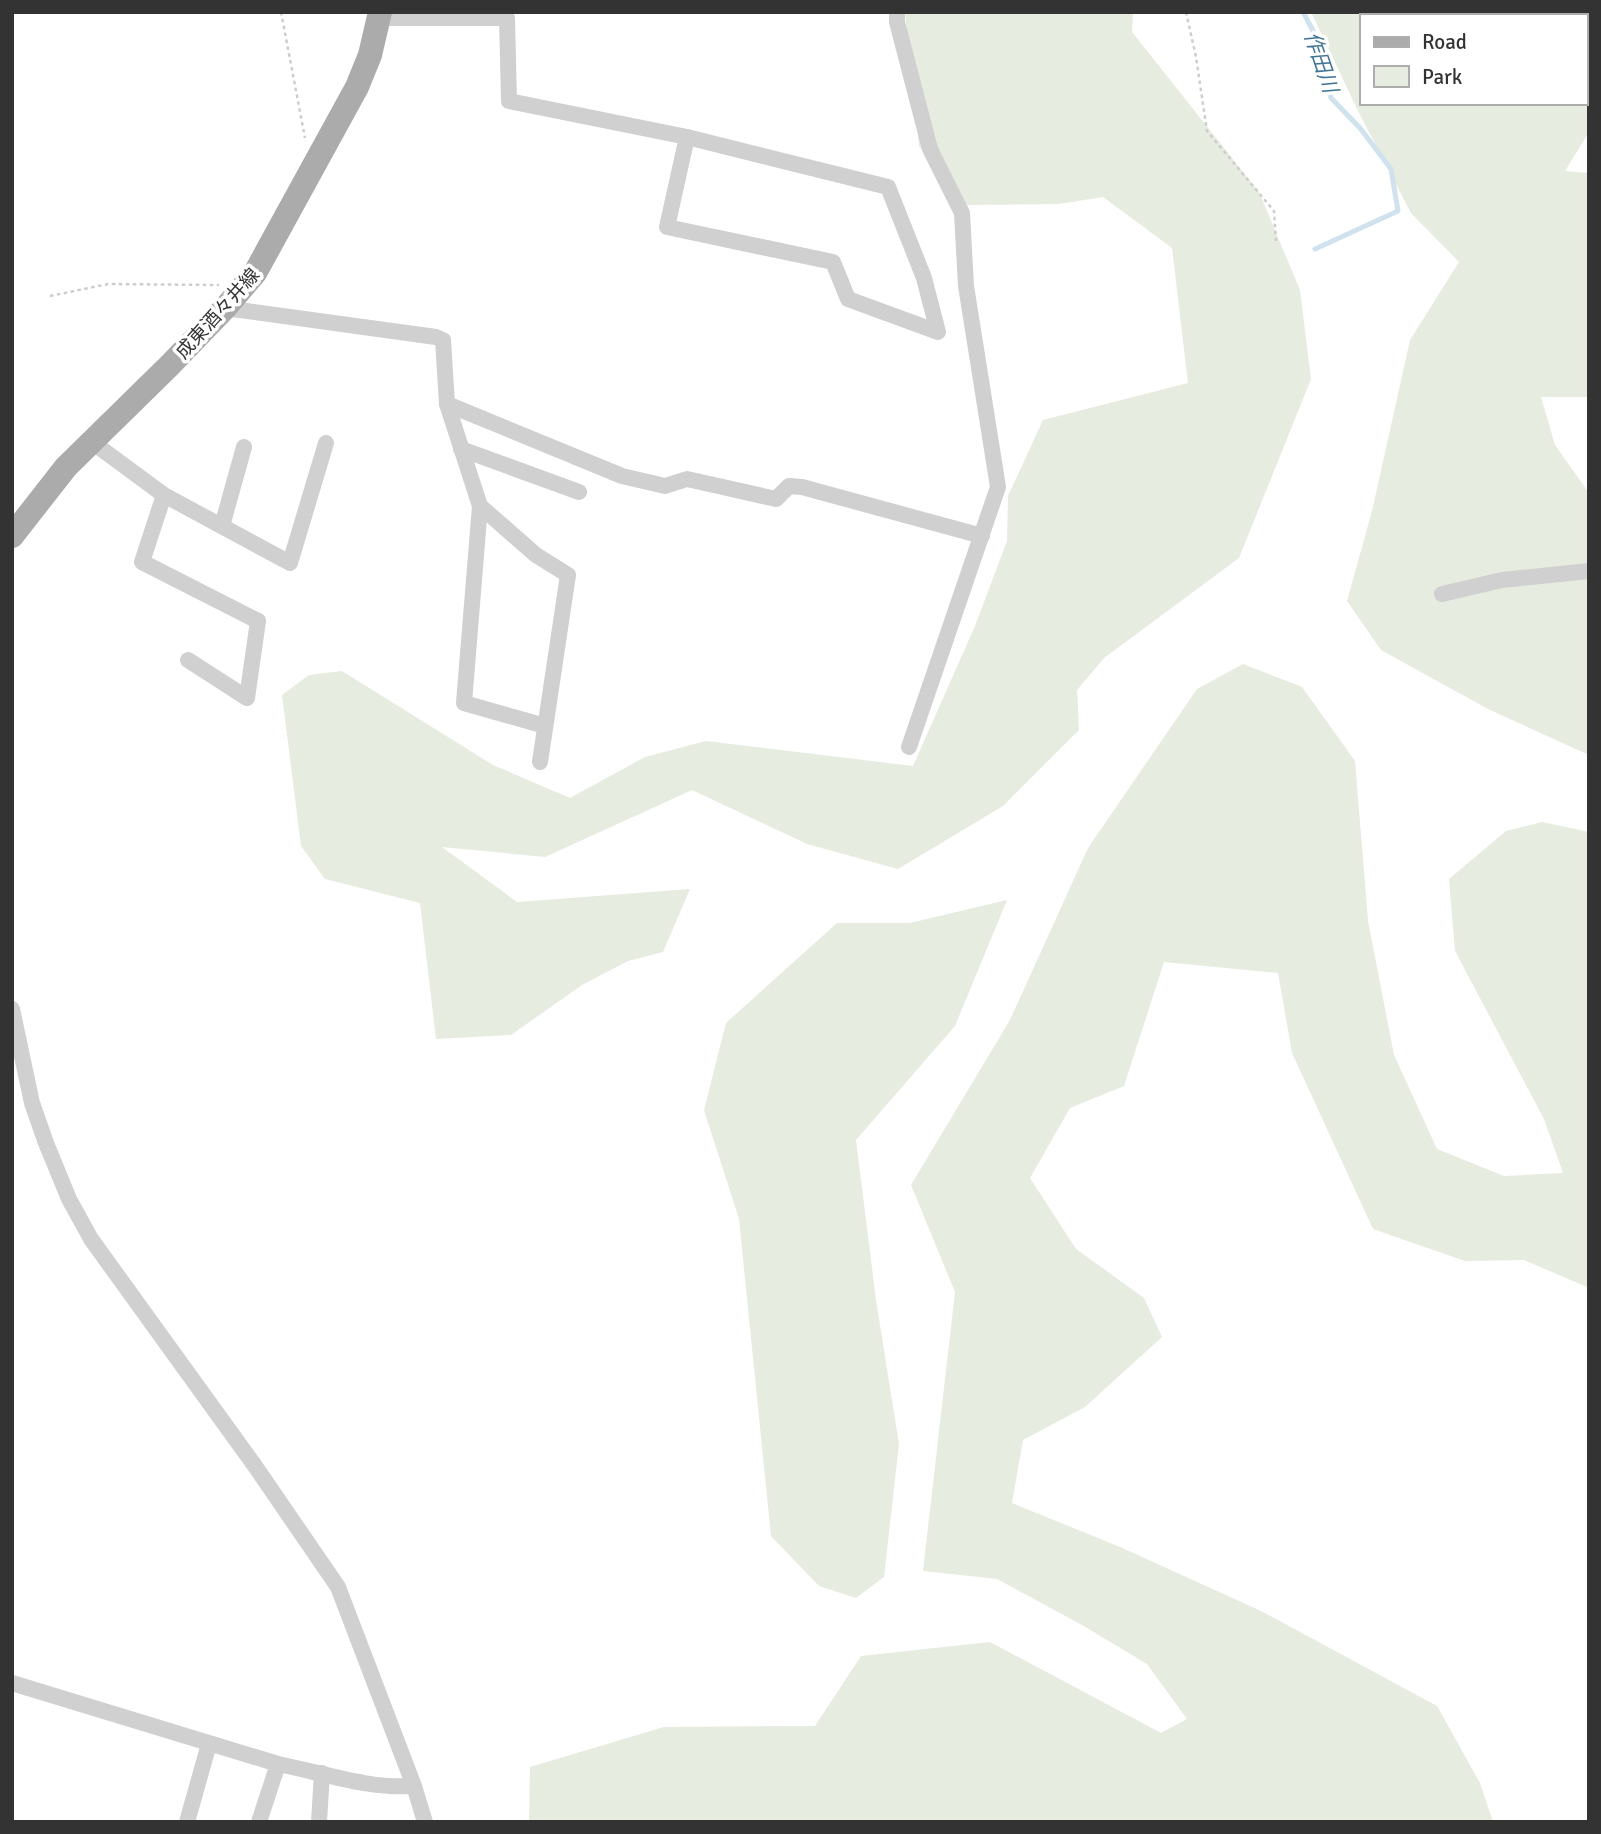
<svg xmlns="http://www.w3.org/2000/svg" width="1601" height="1834" font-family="Signika,'Noto Sans JP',sans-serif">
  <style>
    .green { fill: #e6ecdf; fill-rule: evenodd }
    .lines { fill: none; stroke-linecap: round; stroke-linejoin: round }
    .stream { stroke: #cfe2ee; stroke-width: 5 }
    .path { stroke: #cdcdcd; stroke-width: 2.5; stroke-dasharray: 3.5 3.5; stroke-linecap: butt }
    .minor { stroke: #d0d0d0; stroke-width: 16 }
    .primary { stroke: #ababab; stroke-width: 24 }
    .labels { text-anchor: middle; stroke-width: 7; stroke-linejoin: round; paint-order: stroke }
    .street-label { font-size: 19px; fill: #333; stroke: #fff }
    .water-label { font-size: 21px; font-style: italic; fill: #3f7597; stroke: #fff }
  </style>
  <rect width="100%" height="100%" fill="#fff"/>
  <g class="green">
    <path d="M 905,12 L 1133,12 L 1132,32 L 1259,192 L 1300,290 L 1311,379 L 1239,558 L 1104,658 L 1077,690 L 1079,730 L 1003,806 L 898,869 L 807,844 L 692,790 L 545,857 L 442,847 L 517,902 L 690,889 L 663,952 L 628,961 L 582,985 L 511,1035 L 436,1039 L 420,903 L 325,879 L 301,846 L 282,695 L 309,675 L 342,671 L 493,765 L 570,798 L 645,757 L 706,741 L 913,766 L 975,626 L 1007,541 L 1008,496 L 1043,420 L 1188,383 L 1172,248 L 1103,197 L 1059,204 L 967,205 L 919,146 Z"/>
    <path d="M 1311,12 L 1589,12 L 1589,132 L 1565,171 L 1589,173 L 1589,397 L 1541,397 L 1555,445 L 1589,493 L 1589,755 L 1488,709 L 1381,650 L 1347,601 L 1372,511 L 1410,340 L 1459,262 L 1411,213 L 1358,111 ZM 1361,16 L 1585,16 L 1585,103 L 1361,103 Z"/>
    <path d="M 1243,664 L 1302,687 L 1355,761 L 1368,921 L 1394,1055 L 1437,1149 L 1504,1176 L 1563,1173 L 1544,1119 L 1455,951 L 1449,879 L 1506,831 L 1542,822 L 1589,832 L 1589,1288 L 1524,1260 L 1465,1261 L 1373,1229 L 1292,1053 L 1278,973 L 1164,962 L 1124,1086 L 1070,1108 L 1030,1178 L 1076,1249 L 1144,1298 L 1162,1337 L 1085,1407 L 1023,1440 L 1012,1503 L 1120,1547 L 1261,1611 L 1437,1706 L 1480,1783 L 1493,1822 L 529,1822 L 530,1767 L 664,1727 L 815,1726 L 861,1656 L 990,1642 L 1161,1733 L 1187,1719 L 1147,1664 L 1082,1625 L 997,1579 L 923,1571 L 955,1292 L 911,1185 L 1010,1020 L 1088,848 L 1197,689 Z"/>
    <path d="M 1007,900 L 955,1026 L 856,1140 L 876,1300 L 899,1444 L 884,1577 L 856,1598 L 819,1586 L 771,1536 L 739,1219 L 704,1110 L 726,1023 L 837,923 L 910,923 Z"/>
  </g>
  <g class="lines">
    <path class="stream" d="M 1303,12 L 1319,42 L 1327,67 L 1331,98 L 1360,128 L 1391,169 L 1398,211 L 1315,249"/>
    <g class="path">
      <path d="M 281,12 L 305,138"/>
      <path d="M 1186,12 L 1196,57 L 1207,131 L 1274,211 L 1276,241"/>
      <path d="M 50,296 L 108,284 L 219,285"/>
    </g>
    <g class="minor">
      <path d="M 897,12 L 897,22 L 930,149 L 962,213 L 966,286 L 998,487 L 909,747"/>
      <path d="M 379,18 L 507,18 L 509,101 L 687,137"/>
      <path d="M 687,137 L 888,187 L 924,278 L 938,332 L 848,299 L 833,262 L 667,227 Z"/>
      <path d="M 225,308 L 436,337 L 443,340 L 447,404 L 480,506 L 536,555 L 568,575 L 540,762"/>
      <path d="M 447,404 L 622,476 L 665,486 L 687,479 L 776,499 L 789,486 L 802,487 L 982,536"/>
      <path d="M 92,442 L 164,495 L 290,563 L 326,443"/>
      <path d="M 461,449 L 579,492"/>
      <path d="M 164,495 L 142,562 L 258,621 L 247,698 L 188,660"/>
      <path d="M 480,506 L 464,703 L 545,726"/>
      <path d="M 222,526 L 244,447"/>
      <path d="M 1442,594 L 1502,580 L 1589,571"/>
      <path d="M 12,1009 L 32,1103 L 46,1143 L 69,1199 L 91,1239 L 255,1466 L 338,1587 L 414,1786 L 425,1822"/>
      <path d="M 12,1683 L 278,1764 C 324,1773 367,1789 414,1786"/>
      <path d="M 187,1822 L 209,1744"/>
      <path d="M 259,1822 L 278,1764"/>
      <path d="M 319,1822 L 322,1773"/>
    </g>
    <path class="primary" d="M 12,536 L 66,467 L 170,365 L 225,308 L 255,273 L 357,87 L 370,55 L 380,12"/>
  </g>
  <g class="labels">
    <g class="street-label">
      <text transform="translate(217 313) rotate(-48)" y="7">成東酒々井線</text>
    </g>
    <g class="water-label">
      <text transform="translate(1321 62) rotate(71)" y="7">作田川</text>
    </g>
  </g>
  <rect width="1601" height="1834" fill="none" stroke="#333333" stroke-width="28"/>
  <rect x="1360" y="14" width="228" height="91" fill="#ffffff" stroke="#adadad" stroke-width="2"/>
  <rect x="1374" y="37" width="35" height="10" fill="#ababab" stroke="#adadad" stroke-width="2"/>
  <text x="1422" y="49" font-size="21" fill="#333333">Road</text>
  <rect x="1374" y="66" width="35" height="21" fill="#e6ecdf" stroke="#adadad" stroke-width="2"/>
  <text x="1422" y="84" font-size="21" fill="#333333">Park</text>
</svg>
